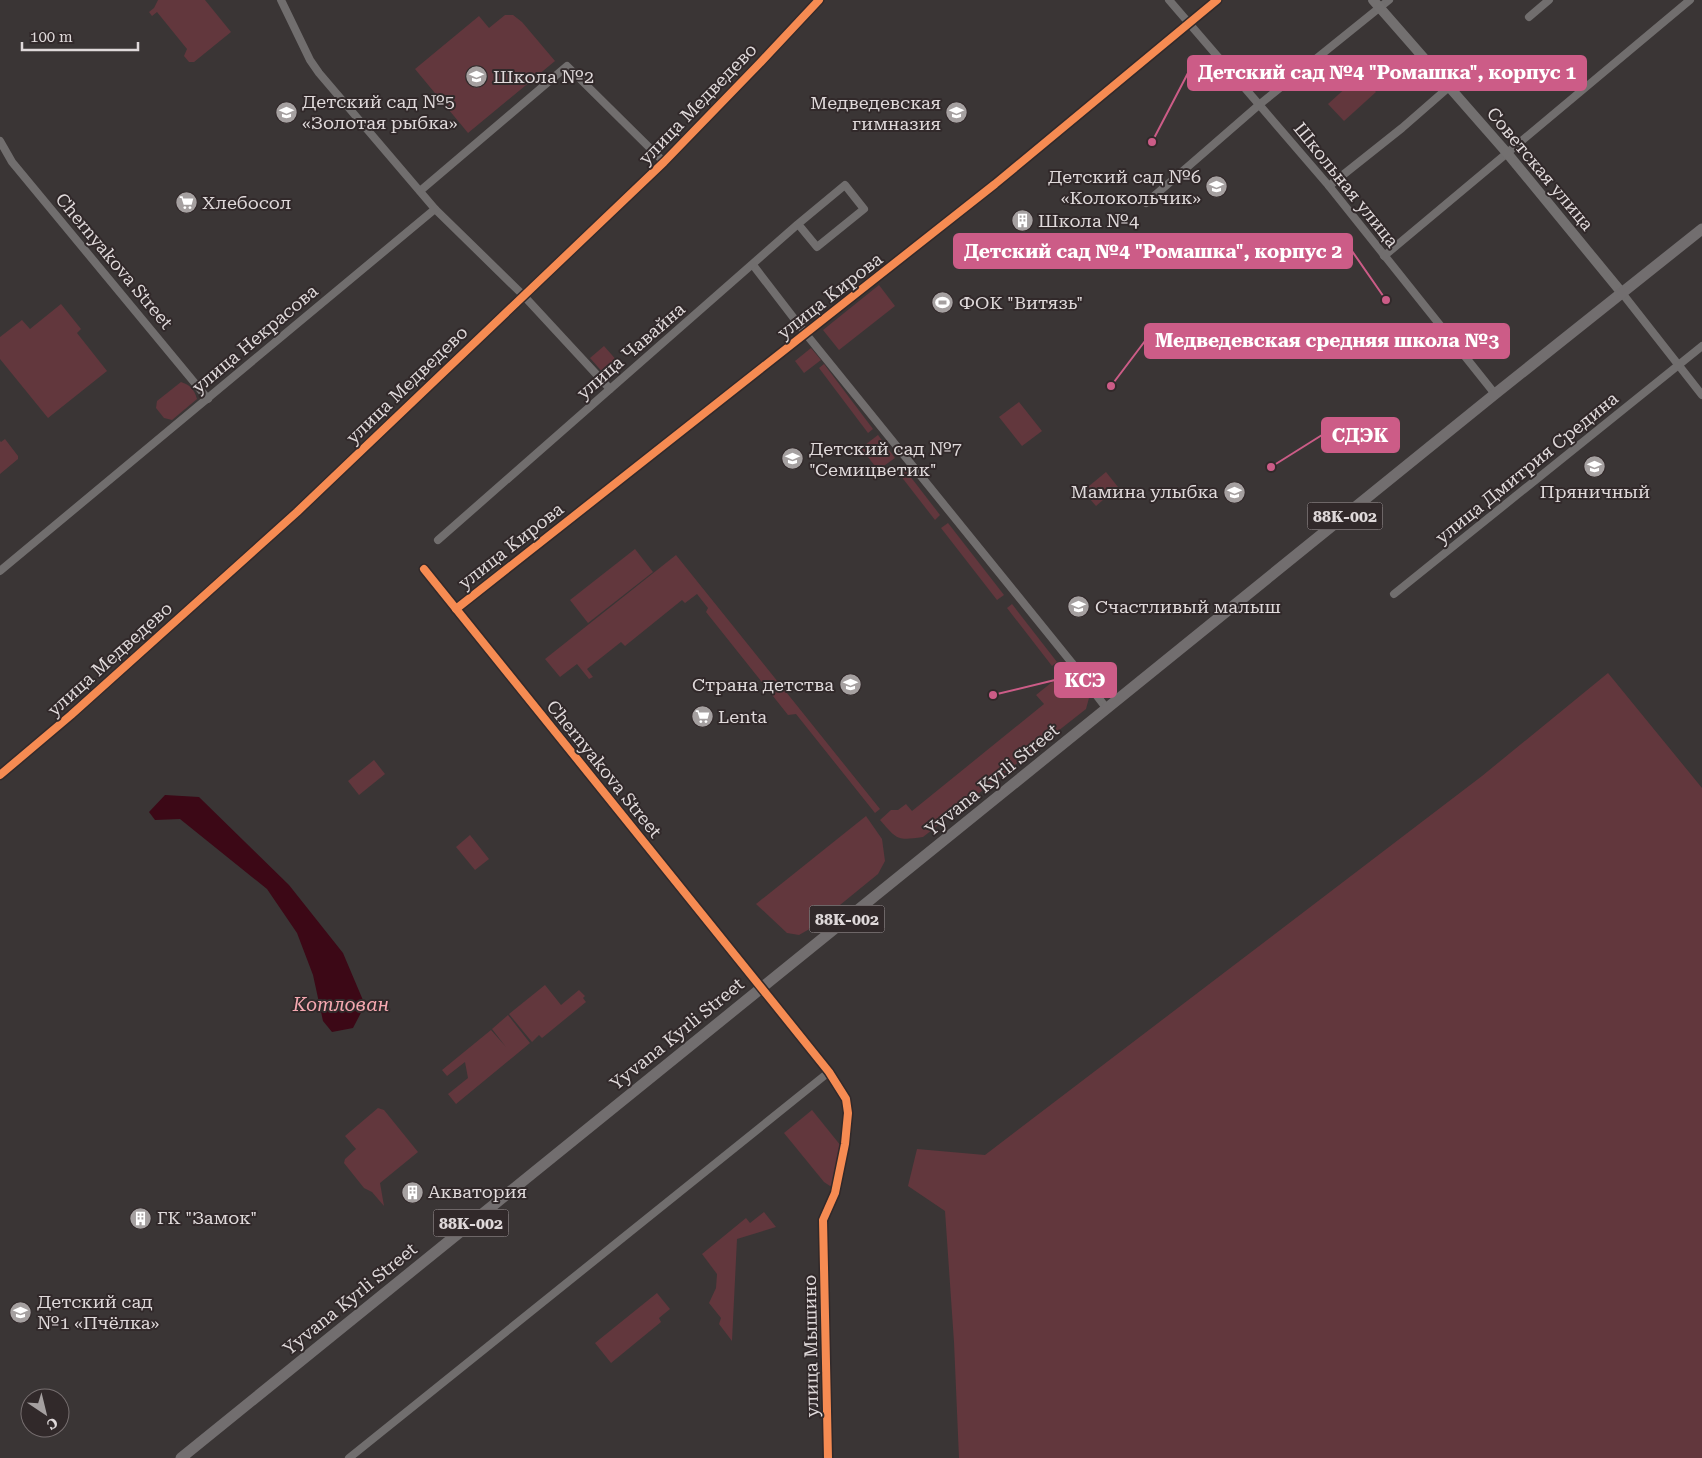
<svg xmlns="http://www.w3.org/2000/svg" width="1702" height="1458" font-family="'Roboto Serif',serif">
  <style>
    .green { fill: #62373d }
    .water { fill: #3c0816 }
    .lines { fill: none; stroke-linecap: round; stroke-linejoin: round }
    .street { stroke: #716e6e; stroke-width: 8 }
    .secondary { stroke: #737070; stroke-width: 10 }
    .primary { stroke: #726e6f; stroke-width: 11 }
    .cycleway-casing { stroke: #31292a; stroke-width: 11 }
    .cycleway { stroke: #f68b52; stroke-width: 8 }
    .labels { text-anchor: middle; stroke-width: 4; stroke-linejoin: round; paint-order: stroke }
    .shield { fill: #31292a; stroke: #aba4a5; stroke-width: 1 }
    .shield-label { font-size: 16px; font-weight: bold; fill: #dfd9da }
    .poi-label { font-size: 18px; fill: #dfd9da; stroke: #31292a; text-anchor: start }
    .street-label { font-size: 18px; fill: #dfd9da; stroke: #31292a }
    .water-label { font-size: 19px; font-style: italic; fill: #f5a8b0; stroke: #31292a }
    .leader { fill: none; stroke: #cc5c87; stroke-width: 2 }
    .callout-dot { fill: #cc5c87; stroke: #31292a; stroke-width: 2 }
    .callout { fill: #cc5c87; stroke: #cc5c87; stroke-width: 2 }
    .callout-label { font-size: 19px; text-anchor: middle; font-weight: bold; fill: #fff }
  </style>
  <rect width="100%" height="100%" fill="#3a3535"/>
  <g class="green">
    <path d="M 158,0 L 205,0 L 231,32 L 194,62 L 189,62 L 184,56 L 187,49 L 157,12 L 152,16 L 149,12 L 154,8 Z"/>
    <path d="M 505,15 L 513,15 L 522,22 L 555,61 L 468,133 L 415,69 L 479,16 L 489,28 Z"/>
    <path d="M 1360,75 L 1376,92 L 1344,121 L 1328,104 Z"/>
    <path d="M 879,285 L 895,306 L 839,350 L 823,330 Z"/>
    <path d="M 61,304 L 81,329 L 77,333 L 107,371 L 48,418 L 0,359 L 0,337 L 22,320 L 30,329 Z"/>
    <path d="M 604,346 L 619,363 L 605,375 L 590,358 Z"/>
    <path d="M 811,348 L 821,360 L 804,373 L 795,361 Z"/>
    <path d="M 824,364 L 873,429 L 868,433 L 819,368 Z"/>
    <path d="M 181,382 C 190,385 194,389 197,399 L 172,420 L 164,418 L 156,408 L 157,401 Z"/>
    <path d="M 1019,402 L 1042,431 L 1022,446 L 999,417 Z"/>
    <path d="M 878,435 L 895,458 L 878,470 L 861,448 Z"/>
    <path d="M 5,439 L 18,456 L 18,459 L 0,474 L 0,441 L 1,442 Z"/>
    <path d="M 903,467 L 940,515 L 935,520 L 897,471 Z"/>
    <path d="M 1106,472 L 1118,487 L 1096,506 L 1083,491 Z"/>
    <path d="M 948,523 L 1004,595 L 997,600 L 941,528 Z"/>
    <path d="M 635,549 L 653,572 L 588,623 L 570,600 Z"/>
    <path d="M 676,555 L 880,809 L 875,813 L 796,714 L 788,715 L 706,612 L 708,608 L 697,594 L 685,603 L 682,600 L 625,646 L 621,642 L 587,669 L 593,677 L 589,679 L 577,664 L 560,677 L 545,659 Z"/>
    <path d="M 1012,604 L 1057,662 L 1052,666 L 1007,608 Z"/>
    <path d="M 1067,670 L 1089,698 L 1086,709 L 923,837 C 896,841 897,839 880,820 L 891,810 L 898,810 L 906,804 L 912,811 L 1044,704 L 1036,695 Z"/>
    <path d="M 1608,673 L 1702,788 L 1702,1458 L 959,1458 L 954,1342 L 945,1211 L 908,1186 L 917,1149 L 985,1155 L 1482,776 Z"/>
    <path d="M 374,760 L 385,774 L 359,795 L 348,781 Z"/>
    <path d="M 866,816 L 882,839 L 885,861 L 878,874 L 813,927 L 799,935 L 787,933 L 756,904 Z"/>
    <path d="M 470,835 L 489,859 L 475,870 L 456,847 Z"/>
    <path d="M 545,985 L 561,1005 L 579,990 L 585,996 L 583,998 L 586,1002 L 542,1038 L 539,1035 L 532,1042 L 509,1014 Z"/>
    <path d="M 508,1015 L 530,1043 L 456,1104 L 448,1094 L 468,1078 L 465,1062 L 447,1076 L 442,1070 L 491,1030 L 506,1047 L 492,1029 Z"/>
    <path d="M 378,1108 L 384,1110 L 418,1152 L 380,1183 L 384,1206 L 372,1192 L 364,1188 L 344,1163 L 345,1159 L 356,1149 L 345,1136 Z"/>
    <path d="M 812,1110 L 841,1146 L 833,1184 L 830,1186 L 824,1182 L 784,1133 Z"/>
    <path d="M 764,1212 L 776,1227 L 737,1239 L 732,1341 L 719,1324 L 721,1318 L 709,1303 L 716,1288 L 717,1274 L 702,1254 L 746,1218 L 750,1223 Z"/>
    <path d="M 657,1293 L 670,1309 L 659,1318 L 661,1322 L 611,1363 L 595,1343 Z"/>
  </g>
  <path class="water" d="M 165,795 L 199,797 L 289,885 L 343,953 L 365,1005 L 353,1028 L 332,1032 L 323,1021 L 313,975 L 297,933 L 267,889 L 180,819 L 155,820 L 149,812 Z"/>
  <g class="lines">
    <g class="street">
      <path d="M 281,0 L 310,60 L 319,73 L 435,209 L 523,295 L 610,389"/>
      <path d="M 1169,0 L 1329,186 L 1495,394"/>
      <path d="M 1529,17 L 1549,0"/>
      <path d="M 0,141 L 12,162 L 208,399"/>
      <path d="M 1329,186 L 1402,128 L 1449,87"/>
      <path d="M 420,191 L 567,66 L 664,162"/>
      <path d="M 1146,203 L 1260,104 L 1389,0"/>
      <path d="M 1384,256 L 1690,0"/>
      <path d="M 753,265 L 806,334 L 1072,663 L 1107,709"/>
      <path d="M 1622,293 L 1702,395"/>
      <path d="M 438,540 L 798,224 L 845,185 L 864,209 L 817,247 L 798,224"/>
      <path d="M 424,569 L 772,1001 L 829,1072 L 846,1099 L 848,1113 L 845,1144 L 835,1193 L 823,1220 L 828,1458"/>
      <path d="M 0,571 L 435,209"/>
      <path d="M 1394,594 L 1702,346"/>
      <path d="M 456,609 L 995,184 L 1217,0"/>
      <path d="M 349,1458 L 829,1072"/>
    </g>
    <g class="secondary">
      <path d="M 1373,0 L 1507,153 L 1622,293"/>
      <path d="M 0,775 L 71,715 L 297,512 L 664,162 L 759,64 L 819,0"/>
    </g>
    <path class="primary" d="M 181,1458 L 1495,394 L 1702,229"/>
    <defs>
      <g id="cycleway">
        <path d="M 424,569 L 772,1001 L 829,1072 L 846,1099 L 848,1113 L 845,1144 L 835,1193 L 823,1220 L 828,1458"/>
        <path d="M 456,609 L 995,184 L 1217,0"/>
        <path d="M 0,775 L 71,715 L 297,512 L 664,162 L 759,64 L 819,0"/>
      </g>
    </defs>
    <use href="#cycleway" class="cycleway-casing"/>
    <use href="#cycleway" class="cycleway"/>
  </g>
  <defs>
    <symbol id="school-disc" viewBox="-11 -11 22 22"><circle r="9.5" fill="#a5a0a0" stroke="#31292a"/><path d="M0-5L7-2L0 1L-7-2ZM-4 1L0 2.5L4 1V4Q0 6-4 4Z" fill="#fff"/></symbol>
    <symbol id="supermarket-disc" viewBox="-11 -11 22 22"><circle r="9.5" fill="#a5a0a0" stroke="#31292a"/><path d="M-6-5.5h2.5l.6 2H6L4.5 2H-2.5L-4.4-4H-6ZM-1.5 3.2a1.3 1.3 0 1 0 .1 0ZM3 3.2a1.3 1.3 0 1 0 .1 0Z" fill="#fff"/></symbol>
    <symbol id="building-disc" viewBox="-11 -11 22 22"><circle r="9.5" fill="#a5a0a0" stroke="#31292a"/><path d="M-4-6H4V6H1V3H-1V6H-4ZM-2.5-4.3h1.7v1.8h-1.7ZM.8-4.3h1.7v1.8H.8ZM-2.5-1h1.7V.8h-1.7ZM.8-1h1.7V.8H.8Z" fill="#fff"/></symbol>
    <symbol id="stadium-disc" viewBox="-11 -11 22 22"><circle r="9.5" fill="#a5a0a0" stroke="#31292a"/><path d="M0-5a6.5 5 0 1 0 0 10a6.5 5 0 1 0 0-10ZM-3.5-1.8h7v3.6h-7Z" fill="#fff"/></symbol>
  </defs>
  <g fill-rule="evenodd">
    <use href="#school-disc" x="464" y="64" width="25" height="25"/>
    <use href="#school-disc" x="274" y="100" width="25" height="25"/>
    <use href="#school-disc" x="944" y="100" width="25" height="25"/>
    <use href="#school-disc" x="1204" y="174" width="25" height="25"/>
    <use href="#supermarket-disc" x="174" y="190" width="25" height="25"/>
    <use href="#building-disc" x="1010" y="208" width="25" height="25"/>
    <use href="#stadium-disc" x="930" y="290" width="25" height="25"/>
    <use href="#school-disc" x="780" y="446" width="25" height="25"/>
    <use href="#school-disc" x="1582" y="454" width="25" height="25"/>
    <use href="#school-disc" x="1222" y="480" width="25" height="25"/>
    <use href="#school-disc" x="1066" y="594" width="25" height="25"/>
    <use href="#school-disc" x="838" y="672" width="25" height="25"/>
    <use href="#supermarket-disc" x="690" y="704" width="25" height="25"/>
    <use href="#building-disc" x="400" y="1180" width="25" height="25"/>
    <use href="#building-disc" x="128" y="1206" width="25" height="25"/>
    <use href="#school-disc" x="8" y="1300" width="25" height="25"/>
  </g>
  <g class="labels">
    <g class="shield">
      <rect x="1307.5" y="502.5" width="75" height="27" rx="4"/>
      <rect x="809.5" y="905.5" width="75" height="27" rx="4"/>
      <rect x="433.5" y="1209.5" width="75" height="27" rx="4"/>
    </g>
    <g class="shield-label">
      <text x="1345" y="522">88К-002</text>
      <text x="847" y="925">88К-002</text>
      <text x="471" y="1229">88К-002</text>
    </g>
    <g class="poi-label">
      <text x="493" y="83">Школа №2</text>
      <text x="302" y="108">Детский сад №5<tspan x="302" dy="21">«Золотая рыбка»</tspan></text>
      <text x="941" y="109" text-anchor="end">Медведевская<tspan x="941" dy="21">гимназия</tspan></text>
      <text x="1201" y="183" text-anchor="end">Детский сад №6<tspan x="1201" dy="21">«Колокольчик»</tspan></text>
      <text x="202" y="209">Хлебосол</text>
      <text x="1038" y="227">Школа №4</text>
      <text x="959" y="309">ФОК "Витязь"</text>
      <text x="809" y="455">Детский сад №7<tspan x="809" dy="21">"Семицветик"</tspan></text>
      <text x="1218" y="498" text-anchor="end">Мамина улыбка</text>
      <text x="1595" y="498" text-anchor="middle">Пряничный</text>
      <text x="1095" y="613">Счастливый малыш</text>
      <text x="834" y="691" text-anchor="end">Страна детства</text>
      <text x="718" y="723">Lenta</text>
      <text x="428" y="1198">Акватория</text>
      <text x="157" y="1224">ГК "Замок"</text>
      <text x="37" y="1308">Детский сад<tspan x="37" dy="21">№1 «Пчёлка»</tspan></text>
    </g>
    <g class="street-label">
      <text transform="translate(698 104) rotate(-46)" y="6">улица Медведево</text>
      <text transform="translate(1540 169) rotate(50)" y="6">Советская улица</text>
      <text transform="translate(1346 185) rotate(51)" y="6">Школьная улица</text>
      <text transform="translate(114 261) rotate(50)" y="6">Chernyakova Street</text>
      <text transform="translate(830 296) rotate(-38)" y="6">улица Кирова</text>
      <text transform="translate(255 339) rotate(-40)" y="6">улица Некрасова</text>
      <text transform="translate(631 351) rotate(-41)" y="6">улица Чавайна</text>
      <text transform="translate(407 385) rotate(-44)" y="6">улица Медведево</text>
      <text transform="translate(1527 468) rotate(-39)" y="6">улица Дмитрия Средина</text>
      <text transform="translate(511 546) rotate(-38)" y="6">улица Кирова</text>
      <text transform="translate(110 659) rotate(-42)" y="6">улица Медведево</text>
      <text transform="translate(604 769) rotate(51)" y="6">Chernyakova Street</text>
      <text transform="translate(992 780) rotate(-39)" y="6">Yyvana Kyrli Street</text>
      <text transform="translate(677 1034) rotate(-39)" y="6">Yyvana Kyrli Street</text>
      <text transform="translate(350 1299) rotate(-39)" y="6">Yyvana Kyrli Street</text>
      <text transform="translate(811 1346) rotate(-91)" y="6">улица Мышино</text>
    </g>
    <g class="water-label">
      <text x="341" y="1011">Котлован</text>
    </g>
  </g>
  <path class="leader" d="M1152 142L1188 73M1386 300L1352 251M1111 386L1145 341M1271 467L1322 435M993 695L1055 680"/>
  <g class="callout-dot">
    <circle cx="1152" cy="142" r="5"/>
    <circle cx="1386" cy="300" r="5"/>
    <circle cx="1111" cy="386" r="5"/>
    <circle cx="1271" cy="467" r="5"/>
    <circle cx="993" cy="695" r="5"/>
  </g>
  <g class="callout">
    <rect x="1188" y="56" width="398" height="34" rx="5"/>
    <rect x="954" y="234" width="398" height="34" rx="5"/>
    <rect x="1145" y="324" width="364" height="34" rx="5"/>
    <rect x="1322" y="418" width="77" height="34" rx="5"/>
    <rect x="1055" y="663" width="61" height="34" rx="5"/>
  </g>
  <g class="callout-label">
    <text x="1387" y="79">Детский сад №4 "Ромашка", корпус 1</text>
    <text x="1153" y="258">Детский сад №4 "Ромашка", корпус 2</text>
    <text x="1327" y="347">Медведевская средняя школа №3</text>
    <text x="1360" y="442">СДЭК</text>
    <text x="1085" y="687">КСЭ</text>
  </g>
  <g transform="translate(45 1413) rotate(145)"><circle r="24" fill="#31292a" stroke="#776f70"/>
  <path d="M0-4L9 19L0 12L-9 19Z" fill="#a5a0a0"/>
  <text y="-8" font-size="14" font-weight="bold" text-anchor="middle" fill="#dfd9da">С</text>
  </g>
  <path d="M22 42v8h116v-8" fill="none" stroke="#dfd9da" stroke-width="2.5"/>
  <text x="30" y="42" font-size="15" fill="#dfd9da" stroke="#31292a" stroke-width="4" paint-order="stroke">100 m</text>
</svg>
